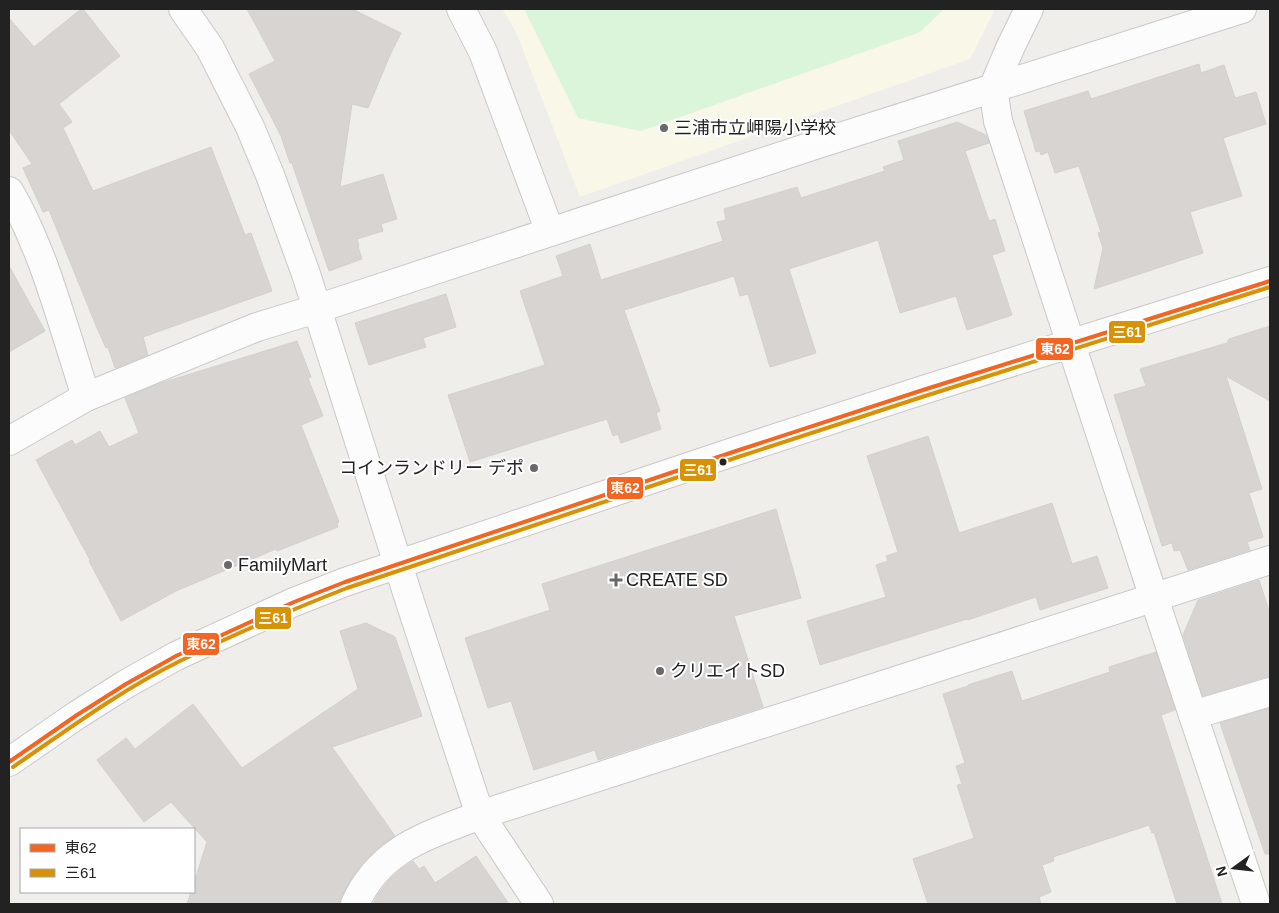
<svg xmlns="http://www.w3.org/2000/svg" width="1279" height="913" font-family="Helvetica,'Noto Sans JP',sans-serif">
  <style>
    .education { fill: #f8f7e8 }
    .park { fill: #daf5da }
    .building { fill: #d7d4d2; stroke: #d3d0cc }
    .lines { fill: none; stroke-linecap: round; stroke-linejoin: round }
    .minor-casing { stroke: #c9c8c7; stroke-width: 30 }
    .tertiary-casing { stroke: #c9c8c7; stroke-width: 30 }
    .minor { stroke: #fdfcfc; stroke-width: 28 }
    .tertiary { stroke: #fdfcfc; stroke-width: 28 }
    .bus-1-casing { stroke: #fff; stroke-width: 8 }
    .bus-2-casing { stroke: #fff; stroke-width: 8 }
    .bus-1 { stroke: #f26522; stroke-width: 4 }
    .bus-2 { stroke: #d79205; stroke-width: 4 }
    .poi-dot { fill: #6a6968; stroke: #fff; stroke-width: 2 }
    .bus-dot { fill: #222; stroke: #fff; stroke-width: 2 }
    .labels { text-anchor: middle; stroke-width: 4; stroke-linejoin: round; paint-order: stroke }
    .poi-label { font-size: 18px; fill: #222; stroke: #fff; text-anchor: start }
    .line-badge { stroke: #fff; stroke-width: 2 }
    .badge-label { font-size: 14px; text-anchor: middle; font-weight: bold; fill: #fff }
  </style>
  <rect width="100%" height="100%" fill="#f0eeeb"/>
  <path class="education" d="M 502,9 L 995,9 L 970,59 L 580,197 L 516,32 Z"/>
  <path class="park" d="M 524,9 L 944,9 L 920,32 L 641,131 L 578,118 Z"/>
  <g class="building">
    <path d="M 81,9 L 83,9 L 120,56 L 59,104 L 72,122 L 63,128 L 93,191 L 211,147 L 245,235 L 251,233 L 272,291 L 143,337 L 148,355 L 115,368 L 108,347 L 106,348 L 97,328 L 49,210 L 43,212 L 23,168 L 32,164 L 9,130 L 9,18 L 34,47 Z"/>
    <path d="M 247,9 L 352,9 L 401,33 L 390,55 L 368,108 L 352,104 L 340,187 L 383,174 L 397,219 L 381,224 L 383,231 L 357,239 L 359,245 L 358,246 L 362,259 L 329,271 L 292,163 L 290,163 L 281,136 L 249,74 L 275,61 Z"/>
    <path d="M 1199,64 L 1201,73 L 1224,65 L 1235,98 L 1256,92 L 1266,124 L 1223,138 L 1242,196 L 1190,212 L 1203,253 L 1094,289 L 1103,248 L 1098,233 L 1101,232 L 1079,166 L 1055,173 L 1048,152 L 1041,155 L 1040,151 L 1036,152 L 1024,111 L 1088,91 L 1091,99 Z"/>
    <path d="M 957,122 L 986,135 L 989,143 L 965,151 L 989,221 L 995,219 L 1005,251 L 992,255 L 1012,315 L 967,330 L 956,296 L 900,313 L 878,240 L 789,269 L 816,353 L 770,367 L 748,294 L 740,296 L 734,276 L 624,310 L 660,411 L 656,413 L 661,429 L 621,443 L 618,434 L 613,436 L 607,419 L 470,462 L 448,395 L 545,365 L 520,291 L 563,276 L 556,256 L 590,244 L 601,280 L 723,241 L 717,222 L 726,220 L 724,209 L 797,187 L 801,198 L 885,171 L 883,167 L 904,160 L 898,141 Z"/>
    <path d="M 9,266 L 45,331 L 9,352 Z"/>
    <path d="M 446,294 L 456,327 L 423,338 L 426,347 L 369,365 L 355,323 Z"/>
    <path d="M 1270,326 L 1270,401 L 1226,376 L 1262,489 L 1249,493 L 1263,537 L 1247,542 L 1250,550 L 1188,570 L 1180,550 L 1174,551 L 1172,543 L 1162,546 L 1114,395 L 1146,386 L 1140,369 L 1227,343 L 1229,339 Z"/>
    <path d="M 297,341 L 311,377 L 308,378 L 323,416 L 301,425 L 339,522 L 337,524 L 338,527 L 277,551 L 276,549 L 176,591 L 121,621 L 89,561 L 90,560 L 36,460 L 72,440 L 75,445 L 100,431 L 109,447 L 139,433 L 125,398 L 158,384 Z"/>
    <path d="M 928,436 L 959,533 L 1052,503 L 1072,564 L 1097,556 L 1108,588 L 1040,610 L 1036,597 L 968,620 L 967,619 L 820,665 L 807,621 L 886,597 L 876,565 L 888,561 L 886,556 L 898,552 L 867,456 Z"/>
    <path d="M 776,509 L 801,598 L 734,616 L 763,707 L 598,760 L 595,750 L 534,770 L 511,701 L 488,708 L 465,638 L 550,610 L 542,584 Z"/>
    <path d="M 1259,580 L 1270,614 L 1270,677 L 1266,677 L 1203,696 L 1183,635 L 1198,600 Z"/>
    <path d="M 366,623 L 395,637 L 422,716 L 332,747 L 395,836 L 381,845 L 365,860 L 352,877 L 341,897 L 339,904 L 187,904 L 191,892 L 194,892 L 194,883 L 207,842 L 171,802 L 144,822 L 97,760 L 126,738 L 135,749 L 193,704 L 242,768 L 358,689 L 340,631 Z"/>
    <path d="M 1156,652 L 1175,710 L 1161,715 L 1222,904 L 1177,904 L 1154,832 L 1152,833 L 1149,825 L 1053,857 L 1054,861 L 1042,865 L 1051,892 L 1039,897 L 1041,904 L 928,904 L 913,859 L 974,838 L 957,785 L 962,784 L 956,766 L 965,763 L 943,694 L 968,686 L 968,685 L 1012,671 L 1022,701 L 1110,672 L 1109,667 Z"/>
    <path d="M 1270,708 L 1270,854 L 1265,854 L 1220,723 Z"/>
    <path d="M 476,856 L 509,904 L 373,904 L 378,894 L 389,880 L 401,869 L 413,861 L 419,869 L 424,866 L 435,883 Z"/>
  </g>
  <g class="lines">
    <defs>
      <g id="minor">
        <path d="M 461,9 L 483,52 L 550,232"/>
        <path d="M 1029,9 L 1011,46 L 993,88 L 998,121 L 1154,598 L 1256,904"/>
        <path d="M 9,191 C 23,214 33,239 43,264 C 59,308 72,353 86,397"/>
        <path d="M 9,441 L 86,397 L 257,327 L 316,309 L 815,145 L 1242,9"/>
        <path d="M 1193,715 L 1270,692"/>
        <path d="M 480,815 L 539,904"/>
      </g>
      <g id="tertiary">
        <path d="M 183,9 L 210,48 L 250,127 L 270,175 L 306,274 L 410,602 L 480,815"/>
        <path d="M 9,762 L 77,715 L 126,684 L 176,656 L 294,602 L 345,582 L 736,451 L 923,390 L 1270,281"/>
        <path d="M 355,904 C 380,848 427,836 480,815 L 1270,560"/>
      </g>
    </defs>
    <use href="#minor" class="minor-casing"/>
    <use href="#tertiary" class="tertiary-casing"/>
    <use href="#minor" class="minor"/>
    <use href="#tertiary" class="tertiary"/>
    <defs>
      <path id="bus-1" d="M 9,762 L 77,715 L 126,684 L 176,656 L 294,602 L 345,582 L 736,451 L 923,390 L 1270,281"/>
      <path id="bus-2" d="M 13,767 C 67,730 121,690 180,661 C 234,634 291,610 347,588 L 738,457 L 925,396 L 1270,287"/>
    </defs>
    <use href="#bus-1" class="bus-1-casing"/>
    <use href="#bus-2" class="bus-2-casing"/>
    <use href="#bus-1" class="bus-1"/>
    <use href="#bus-2" class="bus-2"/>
  </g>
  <g class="poi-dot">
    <circle cx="664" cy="128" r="5"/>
    <circle cx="534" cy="468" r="5"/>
    <circle cx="228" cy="565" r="5"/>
    <path d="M613.5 572.5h5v5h5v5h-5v5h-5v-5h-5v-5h5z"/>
    <circle cx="660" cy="671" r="5"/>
  </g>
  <circle class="bus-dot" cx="723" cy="462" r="4.5"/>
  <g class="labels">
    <g class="poi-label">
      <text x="674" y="134">三浦市立岬陽小学校</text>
      <text x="524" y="474" text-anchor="end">コインランドリー デポ</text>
      <text x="238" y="571">FamilyMart</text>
      <text x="626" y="586">CREATE SD</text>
      <text x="670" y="677">クリエイトSD</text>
    </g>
  </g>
  <g class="line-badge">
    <rect x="1108" y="320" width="38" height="24" rx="5" fill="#d79205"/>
    <rect x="1035" y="337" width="39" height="24" rx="5" fill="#f26522"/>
    <rect x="679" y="458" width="38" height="24" rx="5" fill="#d79205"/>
    <rect x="606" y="476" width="38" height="24" rx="5" fill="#f26522"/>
    <rect x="254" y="606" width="38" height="24" rx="5" fill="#d79205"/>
    <rect x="182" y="632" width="38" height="24" rx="5" fill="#f26522"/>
  </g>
  <g class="badge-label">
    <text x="1127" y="337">三61</text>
    <text x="1055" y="354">東62</text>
    <text x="698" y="475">三61</text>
    <text x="625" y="493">東62</text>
    <text x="273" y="623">三61</text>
    <text x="201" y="649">東62</text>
  </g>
  <rect width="1279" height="913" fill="none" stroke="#222222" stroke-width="20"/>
  <rect x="20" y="828" width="175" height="65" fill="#ffffff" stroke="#a7a7a7"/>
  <rect x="30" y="844" width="25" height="8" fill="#f26522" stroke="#a7a7a7"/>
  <text x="65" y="853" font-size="15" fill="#222222">東62</text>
  <rect x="30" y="869" width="25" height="8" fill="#d79205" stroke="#a7a7a7"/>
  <text x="65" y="878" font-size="15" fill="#222222">三61</text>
  <g transform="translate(1234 868) rotate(255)" stroke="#ffffff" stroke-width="4" paint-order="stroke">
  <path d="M0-4L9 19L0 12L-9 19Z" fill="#222222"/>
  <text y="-8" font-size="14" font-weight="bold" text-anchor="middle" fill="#222222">N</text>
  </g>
</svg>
